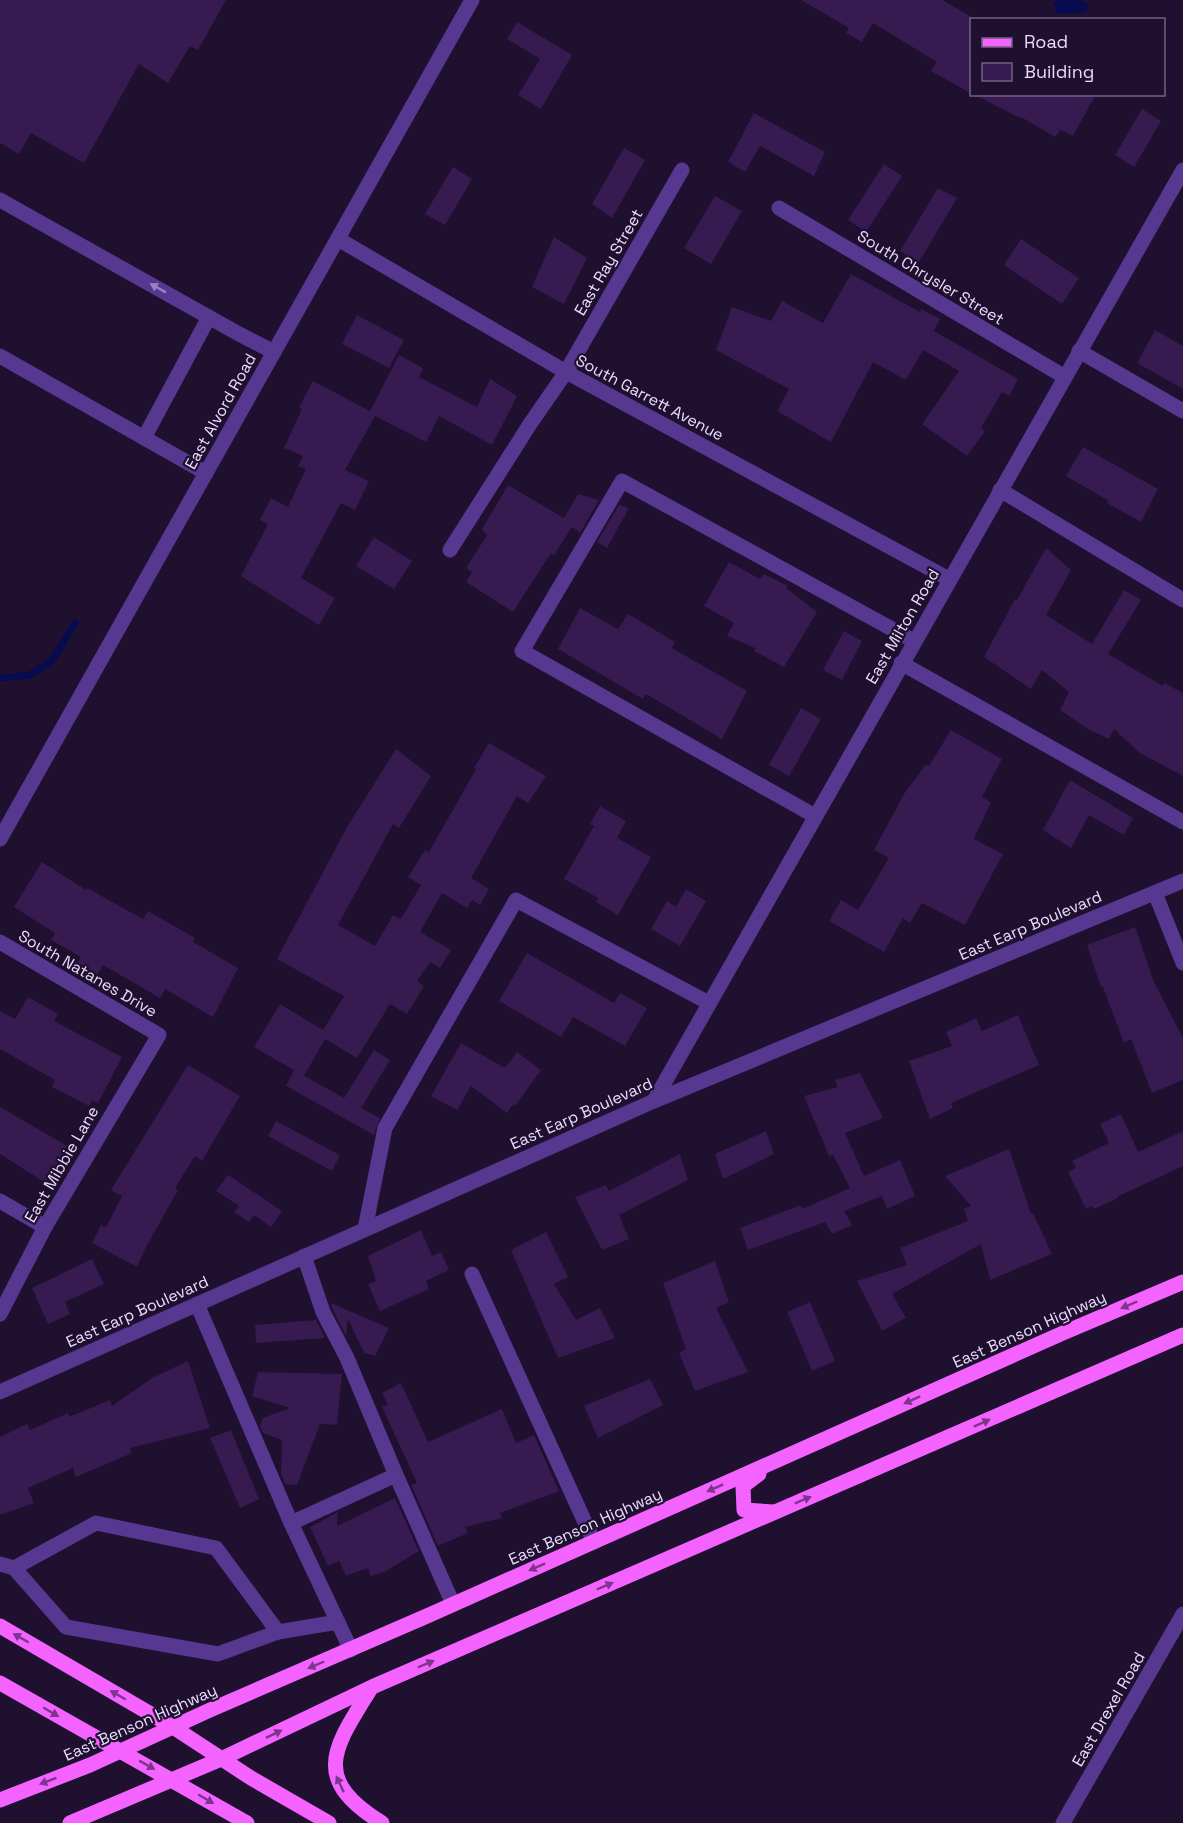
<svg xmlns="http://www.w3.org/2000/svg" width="1183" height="1823" font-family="'Space Grotesk',sans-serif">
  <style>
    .water { fill: #070b4f }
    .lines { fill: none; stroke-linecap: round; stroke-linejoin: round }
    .stream { stroke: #070b4f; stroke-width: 7 }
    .building { fill: #361a50 }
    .minor { stroke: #563890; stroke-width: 15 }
    .major { stroke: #f463ff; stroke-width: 15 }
    .oneway { fill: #9982c2 }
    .oneway2 { fill: #7e358c }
    .labels { text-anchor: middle; stroke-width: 4.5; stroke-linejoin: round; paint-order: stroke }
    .street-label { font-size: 16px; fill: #ebdcff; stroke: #1e102e }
  </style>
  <rect width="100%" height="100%" fill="#1e102e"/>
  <path class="water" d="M 1058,0 L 1079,0 L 1089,4 L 1086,12 L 1058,14 L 1053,3 Z"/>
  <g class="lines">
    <path class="stream" d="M 0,678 L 30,675 L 52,661 L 75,623"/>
  </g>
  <g class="building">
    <path d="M 0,0 L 226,0 L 198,50 L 190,46 L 168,83 L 139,64 L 84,163 L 31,133 L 19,154 L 0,143 Z"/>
    <path d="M 801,0 L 942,0 L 972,17 L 972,94 L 931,71 L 937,62 L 873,23 L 862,42 L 846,33 L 849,28 Z"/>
    <path d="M 517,22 L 572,55 L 541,109 L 518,95 L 540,59 L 507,39 Z"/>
    <path d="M 973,94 L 1096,94 L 1073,136 L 1061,130 L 1055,137 L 1021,117 L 1020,118 Z"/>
    <path d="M 1142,109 L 1161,121 L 1134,167 L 1115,155 Z"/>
    <path d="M 754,113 L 825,152 L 814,176 L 760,146 L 745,172 L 728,162 Z"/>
    <path d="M 624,148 L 645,160 L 612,218 L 592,204 Z"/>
    <path d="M 884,164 L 902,176 L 866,232 L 848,220 Z"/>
    <path d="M 453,167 L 472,179 L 445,225 L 425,214 Z"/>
    <path d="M 938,188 L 957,198 L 919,262 L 900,251 Z"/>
    <path d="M 715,196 L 742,211 L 711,264 L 684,248 Z"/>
    <path d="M 554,237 L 587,258 L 564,304 L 532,287 Z"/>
    <path d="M 1021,239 L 1079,278 L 1062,304 L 1004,265 Z"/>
    <path d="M 851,274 L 920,312 L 921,309 L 940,319 L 934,331 L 1018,379 L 1009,396 L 1002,392 L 981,428 L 985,431 L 967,456 L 922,424 L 959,371 L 923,350 L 906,380 L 873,362 L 831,442 L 777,411 L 789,389 L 716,350 L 732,307 L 771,321 L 782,301 L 823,323 Z"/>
    <path d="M 357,315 L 404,340 L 389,368 L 342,344 Z"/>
    <path d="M 1155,330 L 1183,346 L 1183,389 L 1137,363 Z"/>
    <path d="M 399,355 L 423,368 L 419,377 L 477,407 L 490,379 L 517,396 L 492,445 L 439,416 L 426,442 L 375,416 L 345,470 L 369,481 L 355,510 L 341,503 L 301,578 L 335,598 L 319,625 L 241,576 L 268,524 L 260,520 L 271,498 L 288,507 L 306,469 L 298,466 L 303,456 L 284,448 L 302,409 L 299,407 L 313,381 L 370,411 Z"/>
    <path d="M 1083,447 L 1158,489 L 1141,522 L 1107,503 L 1109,501 L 1066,476 Z"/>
    <path d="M 508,485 L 564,518 L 578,494 L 599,500 L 580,533 L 572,527 L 554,555 L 551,553 L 513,612 L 466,582 L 472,572 L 466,568 L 487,535 L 482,529 Z"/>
    <path d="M 619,505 L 629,508 L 607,548 L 597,542 Z"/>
    <path d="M 374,537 L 412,561 L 394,589 L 356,566 Z"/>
    <path d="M 1046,548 L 1071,570 L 1046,615 L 1092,644 L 1124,590 L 1141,600 L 1108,654 L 1163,686 L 1164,683 L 1183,693 L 1183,776 L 1140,753 L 1114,729 L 1109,739 L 1088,729 L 1060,710 L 1069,692 L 1042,670 L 1031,689 L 984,657 L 1015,599 L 1017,600 Z"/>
    <path d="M 729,562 L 760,579 L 764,574 L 788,586 L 786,588 L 817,612 L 784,667 L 754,651 L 755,648 L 727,636 L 734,623 L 704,606 Z"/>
    <path d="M 580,608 L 618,629 L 628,614 L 675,642 L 672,648 L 747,691 L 722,739 L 646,694 L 643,699 L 558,649 Z"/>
    <path d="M 844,631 L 862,641 L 842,680 L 823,670 Z"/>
    <path d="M 801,708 L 821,719 L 789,776 L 769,765 Z"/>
    <path d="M 951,730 L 1002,759 L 982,797 L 991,802 L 974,839 L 1003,854 L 965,925 L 922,903 L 910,923 L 903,918 L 884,952 L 829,921 L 841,900 L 858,910 L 889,858 L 874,850 L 904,794 L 926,764 L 929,766 Z"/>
    <path d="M 489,743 L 546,776 L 528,803 L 517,796 L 471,878 L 489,889 L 480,905 L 472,900 L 467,908 L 442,893 L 420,932 L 451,950 L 440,968 L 430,962 L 417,981 L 424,986 L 407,1014 L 390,1004 L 357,1058 L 325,1039 L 304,1076 L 254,1047 L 280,1004 L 323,1030 L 344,996 L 277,959 L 347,827 L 396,749 L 431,776 L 399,828 L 393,824 L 338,925 L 375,946 L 393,915 L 401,919 L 421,885 L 408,877 L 425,850 L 429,852 L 476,769 L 474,768 Z"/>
    <path d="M 1070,780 L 1133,818 L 1124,835 L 1089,815 L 1071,848 L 1043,830 Z"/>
    <path d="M 600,806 L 626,821 L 617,838 L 651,857 L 618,915 L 596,902 L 598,898 L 564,879 L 594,826 L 590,824 Z"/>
    <path d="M 42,862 L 86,890 L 87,888 L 143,919 L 148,911 L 195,938 L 193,942 L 238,968 L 213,1017 L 165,989 L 160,998 L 103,965 L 96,977 L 76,966 L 81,957 L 51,940 L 55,933 L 14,907 Z"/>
    <path d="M 686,889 L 706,901 L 680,946 L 651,929 L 667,901 L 676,907 Z"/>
    <path d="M 1135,927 L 1154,982 L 1183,1038 L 1183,1080 L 1152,1093 L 1131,1039 L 1124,1043 L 1103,987 L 1101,987 L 1087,945 Z"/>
    <path d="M 527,953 L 614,1003 L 620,993 L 647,1008 L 625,1046 L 573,1017 L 561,1037 L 499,1001 Z"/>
    <path d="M 28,997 L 58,1014 L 54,1021 L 122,1057 L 98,1103 L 92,1100 L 89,1106 L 52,1087 L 55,1080 L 0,1049 L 0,1011 L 15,1019 Z"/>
    <path d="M 1018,1015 L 1039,1065 L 951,1103 L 953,1108 L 930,1119 L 909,1061 L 952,1046 L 946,1032 L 976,1018 L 982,1031 Z"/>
    <path d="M 461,1043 L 505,1068 L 517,1052 L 541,1070 L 515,1106 L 513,1104 L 507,1113 L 471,1086 L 457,1110 L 431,1096 Z"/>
    <path d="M 374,1050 L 390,1060 L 361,1108 L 380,1118 L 374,1135 L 286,1086 L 294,1070 L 344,1098 Z"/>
    <path d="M 188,1065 L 240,1096 L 202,1161 L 195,1156 L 175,1188 L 178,1190 L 146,1247 L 137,1267 L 92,1243 L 101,1225 L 106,1228 L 122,1196 L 111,1190 Z"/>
    <path d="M 860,1073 L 883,1118 L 845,1133 L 864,1176 L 900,1160 L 915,1196 L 887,1209 L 882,1196 L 844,1211 L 852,1225 L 832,1234 L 825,1222 L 748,1250 L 740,1228 L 801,1205 L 802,1209 L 850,1188 L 833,1155 L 829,1156 L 804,1096 L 838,1087 L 835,1080 Z"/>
    <path d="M 0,1107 L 69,1147 L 49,1185 L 0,1154 Z"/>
    <path d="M 1121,1114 L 1138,1152 L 1183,1131 L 1183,1166 L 1117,1197 L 1118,1198 L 1094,1209 L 1092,1206 L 1086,1209 L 1068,1172 L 1076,1168 L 1072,1161 L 1109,1143 L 1100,1124 Z"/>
    <path d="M 276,1121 L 340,1155 L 332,1171 L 268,1136 Z"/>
    <path d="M 766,1131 L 774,1154 L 723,1179 L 715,1154 Z"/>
    <path d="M 1009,1149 L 1031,1214 L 1033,1213 L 1052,1254 L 990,1280 L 981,1244 L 892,1294 L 906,1318 L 882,1331 L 857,1281 L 907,1265 L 900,1248 L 968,1221 L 964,1209 L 971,1206 L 945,1176 Z"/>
    <path d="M 680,1154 L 688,1180 L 619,1215 L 629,1239 L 602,1250 L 575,1197 L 606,1185 L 609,1191 Z"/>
    <path d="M 228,1175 L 282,1211 L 271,1227 L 254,1215 L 249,1222 L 234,1212 L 239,1206 L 216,1191 Z"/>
    <path d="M 421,1230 L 432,1256 L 441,1252 L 449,1270 L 426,1281 L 429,1289 L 380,1311 L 368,1284 L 376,1281 L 368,1256 Z"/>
    <path d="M 546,1232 L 568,1277 L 554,1284 L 576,1320 L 600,1308 L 615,1338 L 558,1358 L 511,1250 Z"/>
    <path d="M 92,1259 L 104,1284 L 65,1302 L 70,1314 L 48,1324 L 32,1288 Z"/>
    <path d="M 715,1261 L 729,1302 L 716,1308 L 748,1372 L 695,1391 L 679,1353 L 686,1349 L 663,1283 Z"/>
    <path d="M 810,1302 L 835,1361 L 812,1371 L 787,1312 Z"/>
    <path d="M 331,1303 L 389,1328 L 375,1356 L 364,1353 L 348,1319 L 346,1336 L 332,1308 Z"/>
    <path d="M 316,1320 L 325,1338 L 256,1343 L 255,1325 Z"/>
    <path d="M 188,1361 L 210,1428 L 130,1448 L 132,1453 L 76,1477 L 73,1468 L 28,1488 L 34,1503 L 0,1515 L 0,1437 L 27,1424 L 30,1430 L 68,1413 L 69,1417 L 110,1400 L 112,1406 L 152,1378 Z"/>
    <path d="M 258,1372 L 342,1374 L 337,1425 L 320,1424 L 297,1485 L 285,1484 L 281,1474 L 282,1440 L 263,1433 L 260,1426 L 263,1418 L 290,1408 L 252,1396 Z"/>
    <path d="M 650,1379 L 663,1405 L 598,1438 L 584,1406 Z"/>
    <path d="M 401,1383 L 428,1442 L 502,1409 L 516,1443 L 534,1435 L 559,1491 L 500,1513 L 502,1518 L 465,1527 L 468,1533 L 438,1546 L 411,1485 L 417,1483 L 382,1407 L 388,1405 L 382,1393 Z"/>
    <path d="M 231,1430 L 259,1499 L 240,1508 L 210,1438 Z"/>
    <path d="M 395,1498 L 419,1551 L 386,1571 L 371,1576 L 368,1568 L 346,1576 L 339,1561 L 328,1566 L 310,1527 L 338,1512 L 337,1526 Z"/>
  </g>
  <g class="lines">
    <g class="minor">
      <path d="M 0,200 L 239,334 L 274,352"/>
      <path d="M 779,208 L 1065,377"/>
      <path d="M 338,239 L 566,372 L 949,579"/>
      <path d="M 1079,351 L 1183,411"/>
      <path d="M 0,356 L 206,473"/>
      <path d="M 144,438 L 209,317"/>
      <path d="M 1000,490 L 1183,600"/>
      <path d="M 450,550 L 530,424 L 566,372 L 682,170"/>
      <path d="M 901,663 L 1183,822"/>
      <path d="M 815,816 L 522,651 L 622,481 L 914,641"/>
      <path d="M 0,839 L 472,0"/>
      <path d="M 1155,893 L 1183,963"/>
      <path d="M 0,942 L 159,1035 L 45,1227 L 0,1314"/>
      <path d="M 654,1101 L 1183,170"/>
      <path d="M 0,1201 L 45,1227"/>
      <path d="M 365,1229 L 385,1128 L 516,900 L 709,1003"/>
      <path d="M 304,1256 L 323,1312 L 347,1358 L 396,1475 L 453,1604"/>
      <path d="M 472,1274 L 594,1542"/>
      <path d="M 197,1304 L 291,1523 L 351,1650"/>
      <path d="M 0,1392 L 654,1101 L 1183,881"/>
      <path d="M 291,1523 L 396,1475"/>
      <path d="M 0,1564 L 14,1568 L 96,1523 L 216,1548 L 278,1632 L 338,1622"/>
      <path d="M 14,1568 L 66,1627 L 218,1654 L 278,1632"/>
      <path d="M 1063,1823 L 1183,1614"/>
    </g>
    <g class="major">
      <path d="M 759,1474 L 743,1486 L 744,1510 L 773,1512"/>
      <path d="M 0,1626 L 173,1727 L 251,1778 L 329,1823"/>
      <path d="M 0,1683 L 247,1823"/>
      <path d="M 371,1688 C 335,1747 309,1778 382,1823"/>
      <path d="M 0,1800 L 90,1765 L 210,1710 L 427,1616 L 1063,1333 L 1183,1282"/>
      <path d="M 70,1823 L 221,1759 L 372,1687 L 1183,1335"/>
    </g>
  </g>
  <defs><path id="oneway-solid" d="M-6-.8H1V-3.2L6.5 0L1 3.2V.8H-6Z" transform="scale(1.5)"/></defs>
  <use class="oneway" href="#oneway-solid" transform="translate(158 288) rotate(-151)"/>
  <g class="oneway2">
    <use href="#oneway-solid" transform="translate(1129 1305) rotate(157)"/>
    <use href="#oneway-solid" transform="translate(912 1400) rotate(156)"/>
    <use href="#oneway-solid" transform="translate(982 1423) rotate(-24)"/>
    <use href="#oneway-solid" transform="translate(715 1488) rotate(156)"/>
    <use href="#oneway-solid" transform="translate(803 1500) rotate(-23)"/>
    <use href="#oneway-solid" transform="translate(537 1567) rotate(156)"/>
    <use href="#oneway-solid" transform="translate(605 1586) rotate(-23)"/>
    <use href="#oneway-solid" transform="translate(21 1638) rotate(-150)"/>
    <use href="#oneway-solid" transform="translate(426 1664) rotate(-23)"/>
    <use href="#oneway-solid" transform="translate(316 1665) rotate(157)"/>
    <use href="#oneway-solid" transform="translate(118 1695) rotate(-150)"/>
    <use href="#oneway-solid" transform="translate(51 1712) rotate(30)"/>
    <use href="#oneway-solid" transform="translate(274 1734) rotate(-26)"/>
    <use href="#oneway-solid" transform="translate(147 1765) rotate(29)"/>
    <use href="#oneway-solid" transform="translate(48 1781) rotate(159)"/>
    <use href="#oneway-solid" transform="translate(340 1784) rotate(-115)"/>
    <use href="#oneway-solid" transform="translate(206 1799) rotate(30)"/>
  </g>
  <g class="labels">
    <g class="street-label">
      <text transform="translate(608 262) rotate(-60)" y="6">East Ray Street</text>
      <text transform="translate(931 277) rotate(31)" y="6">South Chrysler Street</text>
      <text transform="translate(650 397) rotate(28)" y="6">South Garrett Avenue</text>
      <text transform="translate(220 411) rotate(-61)" y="6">East Alvord Road</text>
      <text transform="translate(902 626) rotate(-60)" y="6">East Milton Road</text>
      <text transform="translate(1030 925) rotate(-23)" y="6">East Earp Boulevard</text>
      <text transform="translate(88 973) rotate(30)" y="6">South Natanes Drive</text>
      <text transform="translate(581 1113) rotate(-24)" y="6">East Earp Boulevard</text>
      <text transform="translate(61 1164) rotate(-60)" y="6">East Mibbie Lane</text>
      <text transform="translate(137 1311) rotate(-24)" y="6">East Earp Boulevard</text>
      <text transform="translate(1029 1329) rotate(-24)" y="6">East Benson Highway</text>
      <text transform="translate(585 1526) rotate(-24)" y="6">East Benson Highway</text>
      <text transform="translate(1108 1709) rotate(-60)" y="6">East Drexel Road</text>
      <text transform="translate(140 1722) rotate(-24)" y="6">East Benson Highway</text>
    </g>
  </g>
  <rect x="970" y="18" width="195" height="78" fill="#1e102e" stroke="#706282" stroke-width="1.5"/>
  <rect x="982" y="38" width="30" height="9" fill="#f463ff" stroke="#706282" stroke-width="1.5"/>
  <text x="1024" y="48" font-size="18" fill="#ebdcff">Road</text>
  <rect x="982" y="63" width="30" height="18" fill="#361a50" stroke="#706282" stroke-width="1.5"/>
  <text x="1024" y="78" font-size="18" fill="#ebdcff">Building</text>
</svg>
